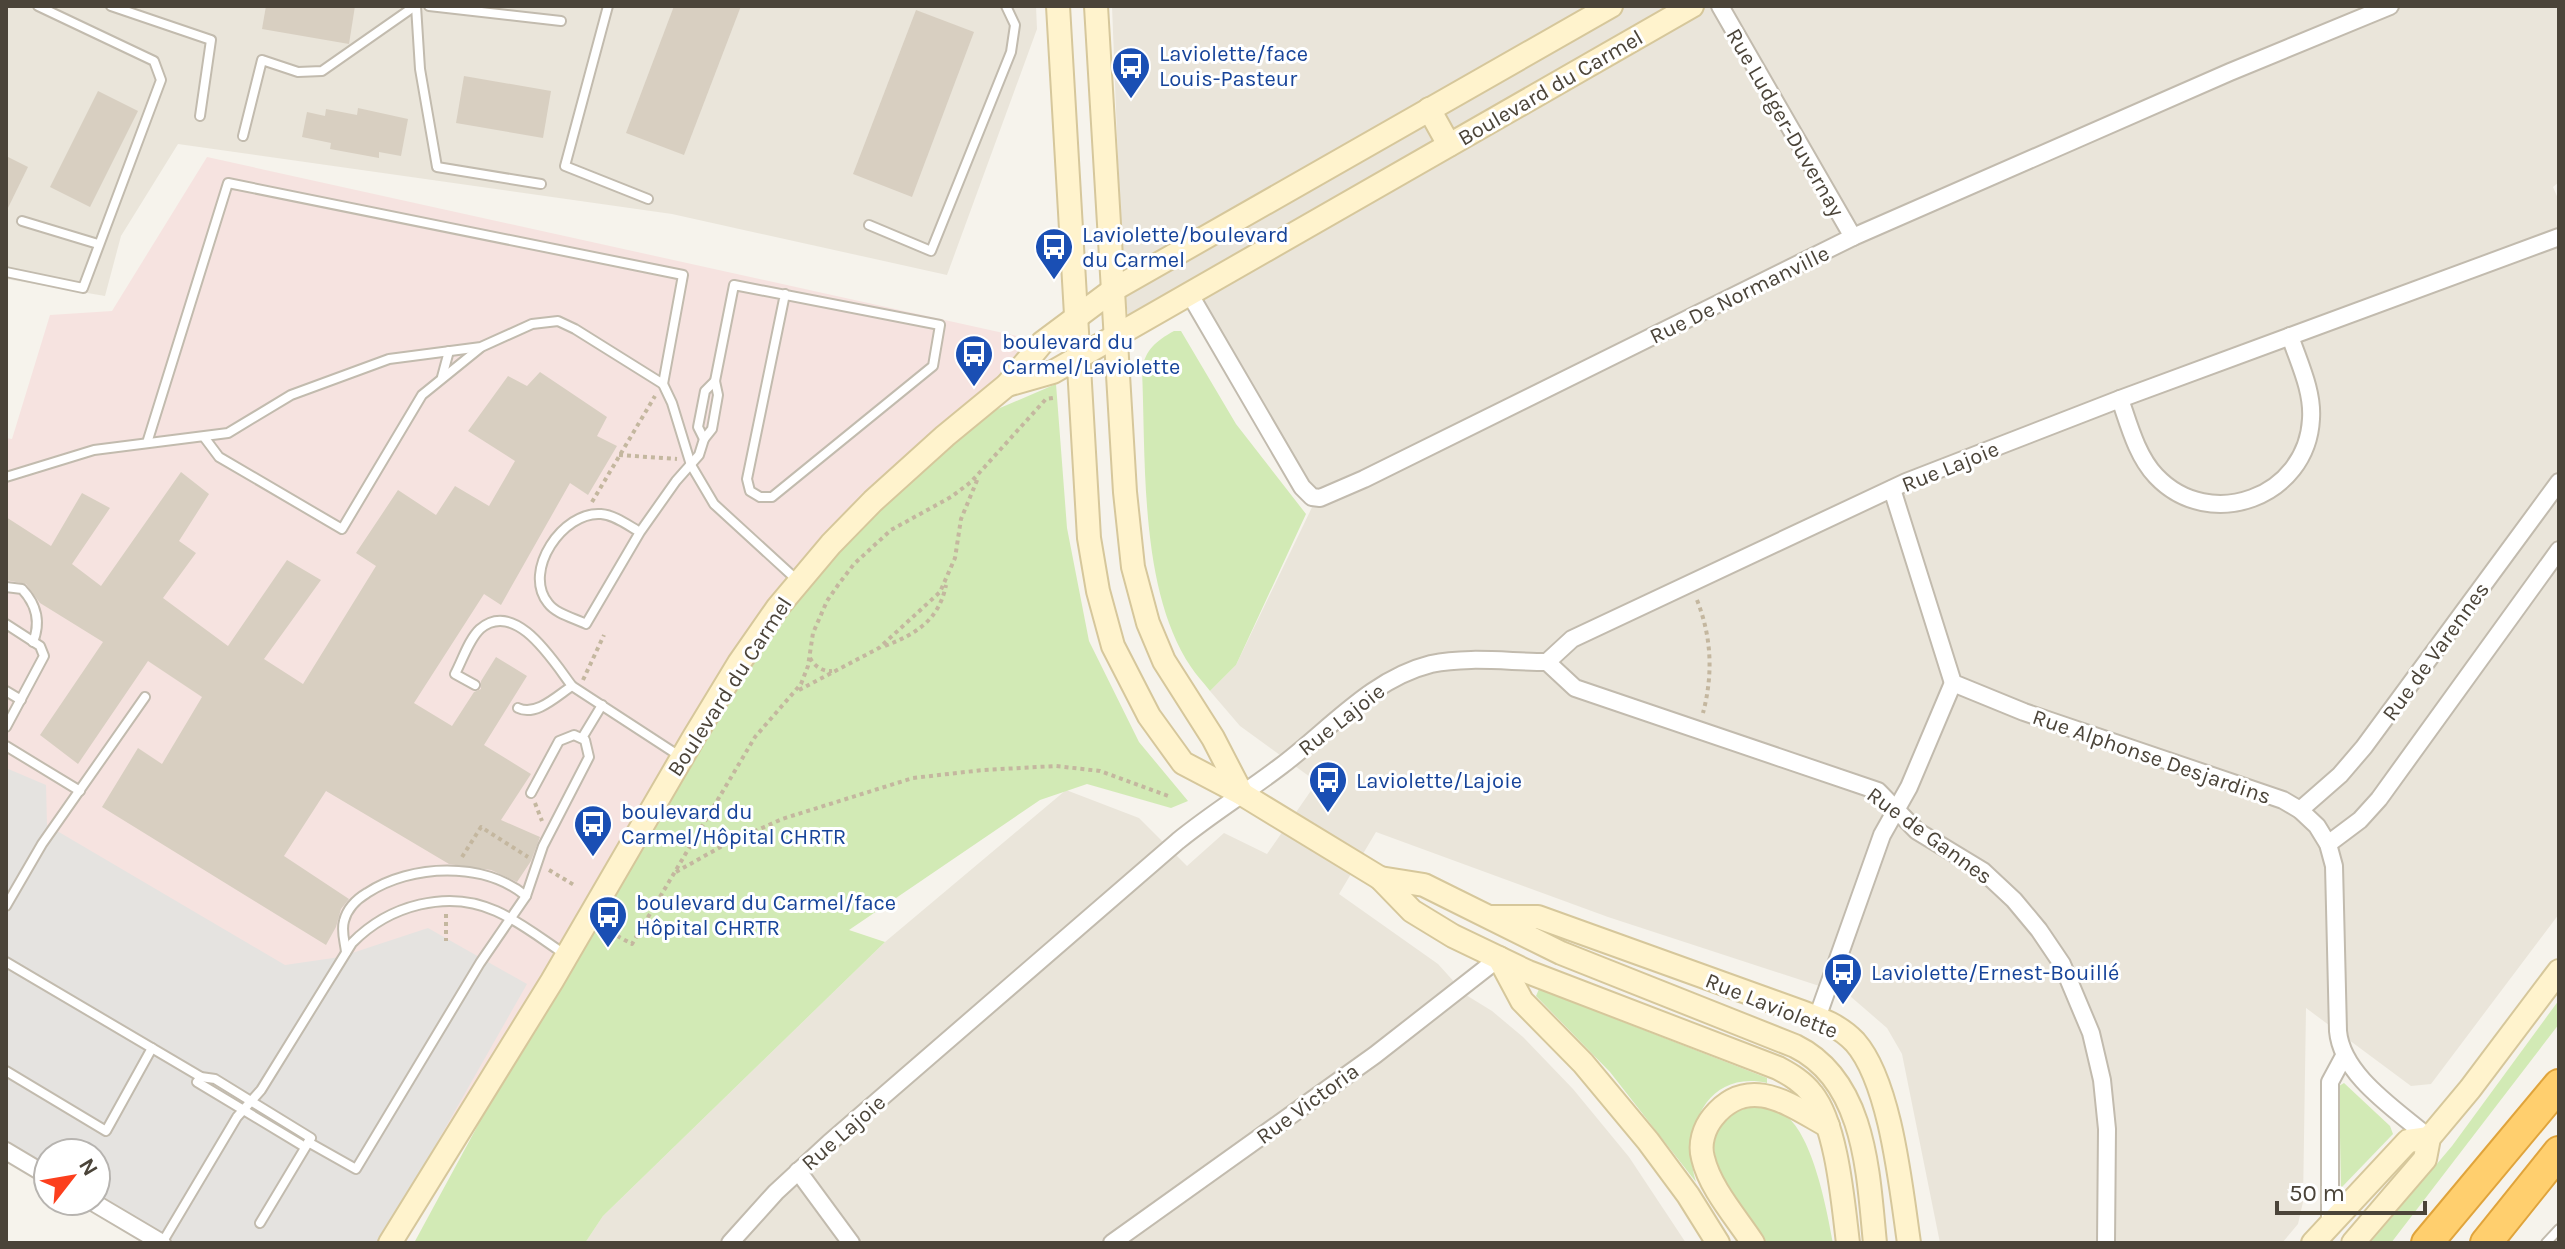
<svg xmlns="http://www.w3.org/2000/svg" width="2565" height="1249" font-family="Karla,sans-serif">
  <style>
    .residential { fill: #eae5da }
    .medical { fill: #f6e3e0 }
    .green { fill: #d2eab5 }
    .parking { fill: #e5e3e0 }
    .building { fill: #d8cfc1 }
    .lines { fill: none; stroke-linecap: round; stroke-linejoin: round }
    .lane-casing { stroke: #c2bbae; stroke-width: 12 }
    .street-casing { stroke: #c2bbae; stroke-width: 20 }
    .secondary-casing { stroke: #d6c79b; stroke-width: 26 }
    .highway-casing { stroke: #e0a43c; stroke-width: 34 }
    .path { stroke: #c4b79f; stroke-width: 4; stroke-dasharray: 4 4; stroke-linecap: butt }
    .lane { stroke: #fff; stroke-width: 8 }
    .street { stroke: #fff; stroke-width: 16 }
    .secondary { stroke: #fff3cd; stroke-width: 22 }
    .highway { stroke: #ffcf6e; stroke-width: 30 }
    .labels { text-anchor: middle; stroke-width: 6; stroke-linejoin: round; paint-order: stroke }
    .transit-label { font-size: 22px; fill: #164399; stroke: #fff; text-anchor: start }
    .street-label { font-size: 22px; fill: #4b4439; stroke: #fff }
  </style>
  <rect width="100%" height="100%" fill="#f6f3ec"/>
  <g class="residential">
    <path d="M 6,6 L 1036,6 L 1037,29 L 947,275 L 672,214 L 178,144 L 121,236 L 105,296 L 6,279 Z"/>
    <path d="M 1112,6 L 2559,6 L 2559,182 L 2553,187 L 2559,201 L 2559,914 L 2431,1084 L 2411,1086 L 2306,1008 L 2303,1202 L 2298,1224 L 2282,1243 L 1940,1243 L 1902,1054 L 1887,1028 L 1850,996 L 1608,917 L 1376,832 L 1339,894 L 1438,964 L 1466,995 L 1492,1011 L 1523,1037 L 1573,1089 L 1629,1157 L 1686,1243 L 585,1243 L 603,1216 L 885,942 L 1066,790 L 1139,818 L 1187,866 L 1224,833 L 1267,854 L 1317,782 L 1240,726 L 1210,691 L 1236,665 L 1315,501 L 1203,302 L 1165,295 L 1129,318 L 1123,290 Z"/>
  </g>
  <path class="medical" d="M 207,157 L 1031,339 L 968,408 L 780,592 L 387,1243 L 158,1243 L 82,1201 L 96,1201 L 96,1153 L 48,1153 L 6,1159 L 6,438 L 12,439 L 50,315 L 112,311 Z"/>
  <g class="green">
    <path d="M 1174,331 L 1181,331 L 1236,424 L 1306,514 L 1236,665 L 1210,691 C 1204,683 1196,675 1191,667 C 1139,590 1146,460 1142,370 C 1145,350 1156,341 1174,331 Z"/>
    <path d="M 1056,384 L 1067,528 L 1089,641 L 1139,742 L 1188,801 L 1171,808 L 1087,784 L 1040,800 L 849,930 L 885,942 L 603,1216 L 585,1243 L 414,1243 L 575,946 L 792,603 L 854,530 L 972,420 Z"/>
    <path d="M 1539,989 L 1767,1078 L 1767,1083 C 1706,1069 1680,1132 1696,1182 L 1610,1072 L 1536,996 Z"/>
    <path d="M 2559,1000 L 2559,1024 L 2391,1243 L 2370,1243 L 2452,1146 Z"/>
    <path d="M 2344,1083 L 2390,1126 L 2393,1134 L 2341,1188 L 2339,1086 Z"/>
    <path d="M 1757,1106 C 1767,1108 1778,1109 1786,1116 C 1813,1136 1827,1210 1833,1243 L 1766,1243 C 1740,1205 1668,1121 1757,1106 Z"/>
  </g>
  <path class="parking" d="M 6,768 L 46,785 L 47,825 L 285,965 L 340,957 L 428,928 L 527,984 L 380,1243 L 166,1243 L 96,1201 L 96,1153 L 48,1153 L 48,1177 L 6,1153 Z"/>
  <g class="building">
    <path d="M 266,6 L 355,6 L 349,44 L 262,29 Z"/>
    <path d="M 674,6 L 741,6 L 684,155 L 626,133 Z"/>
    <path d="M 916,10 L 974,32 L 912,197 L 853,174 Z"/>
    <path d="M 464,76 L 551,91 L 543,138 L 456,123 Z"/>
    <path d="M 98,91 L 138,111 L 90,207 L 50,187 Z"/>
    <path d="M 358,108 L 408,119 L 401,156 L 379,152 L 379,158 L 330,149 L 331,143 L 302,137 L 307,112 L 325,116 L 326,109 L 357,115 Z"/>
    <path d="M 6,156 L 28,167 L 6,212 Z"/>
    <path d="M 540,372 L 607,417 L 597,436 L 617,446 L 588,495 L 570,483 L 501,605 L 484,594 L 414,703 L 452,726 L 474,692 L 481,689 L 481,681 L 496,657 L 527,676 L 484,745 L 531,774 L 501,820 L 540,837 L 531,861 L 517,882 L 491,870 L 449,864 L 326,791 L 284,856 L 349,899 L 341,909 L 336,927 L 326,945 L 102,807 L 138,748 L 162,764 L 202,697 L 148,661 L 78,764 L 40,735 L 103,642 L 40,603 L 26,584 L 6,580 L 6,517 L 51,546 L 82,493 L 110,508 L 72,564 L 101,586 L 181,472 L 209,494 L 179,541 L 196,553 L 163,598 L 228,646 L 287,560 L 321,580 L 264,659 L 303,684 L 376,566 L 356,553 L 398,490 L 436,515 L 455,486 L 489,506 L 515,461 L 468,431 L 508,376 L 527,386 Z"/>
  </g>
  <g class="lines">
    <defs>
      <g id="lane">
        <path d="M 111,6 L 211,40 L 200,116"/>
        <path d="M 416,6 L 420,69 L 437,167 L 541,184"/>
        <path d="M 429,6 L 561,21"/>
        <path d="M 608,6 L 565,166 L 648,199"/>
        <path d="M 243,136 L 262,60 L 298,72 L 322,71 L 415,6"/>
        <path d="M 22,221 L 98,244"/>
        <path d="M 869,225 L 931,251 L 1011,52 L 1015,25 L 1006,6"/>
        <path d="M 6,272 L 83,288 L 161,80 L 154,61 L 38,6"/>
        <path d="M 442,377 L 449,351"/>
        <path d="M 204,437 L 219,457 L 342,529 L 422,395 L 480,348"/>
        <path d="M 704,439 L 698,427 L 705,391 L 715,381"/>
        <path d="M 147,443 L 228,183 L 683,275 L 663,384"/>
        <path d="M 6,477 L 94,450 L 228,433 L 291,395 L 389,359 L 481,347 L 532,324 L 558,321 L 575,329 L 663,384 L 672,403 L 691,465 L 714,504 L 797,580"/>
        <path d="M 640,532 C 629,526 615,515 601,514 C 563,511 522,571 548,603 C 556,614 574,618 586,624 L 640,532 L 676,481 L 699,455 L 704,439 L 712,429 L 718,395 L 715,381 L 734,285 L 940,325 L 933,366 L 772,497 L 760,497 L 750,491 L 747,479 L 785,294"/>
        <path d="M 6,587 L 22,589 C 37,605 41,622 33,642"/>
        <path d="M 6,624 L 40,646 L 44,656 L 6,727"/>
        <path d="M 475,685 L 455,674 C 462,661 469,639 480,629 C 516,598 555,664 572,686 C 558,695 536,717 518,708"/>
        <path d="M 572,686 L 681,757"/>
        <path d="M 6,691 L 21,700"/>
        <path d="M 582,738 L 602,705"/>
        <path d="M 6,746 L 80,791"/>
        <path d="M 6,906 L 42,844 L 145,697"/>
        <path d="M 346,952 C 345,942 341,931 344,921 C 347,909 357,899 367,893 C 411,864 484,861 526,896"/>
        <path d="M 6,962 L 201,1077 L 215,1079 L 311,1138 L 260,1223"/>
        <path d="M 6,1071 L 106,1131 L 152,1048"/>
        <path d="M 201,1077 L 197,1082 L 305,1147"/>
        <path d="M 308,1142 L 356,1169 L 480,963 L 526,896 L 543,846 L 589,757 L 585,740 L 574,735 L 559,741 L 531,793"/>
        <path d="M 162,1243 L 237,1117 L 261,1090 L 352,943 C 389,905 448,889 496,911 C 521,922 543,940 566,955"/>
        <path d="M 2546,1243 L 2559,1229"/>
      </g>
      <g id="street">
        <path d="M 1720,6 L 1853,237"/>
        <path d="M 1189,293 L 1302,487 L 1312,497 L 1320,498 L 1364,479 L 1853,237 L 2230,72 L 2390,6"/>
        <path d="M 2120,399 C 2129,425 2137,456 2156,476 C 2210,533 2307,497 2311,419 C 2313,391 2299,363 2290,336"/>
        <path d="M 1892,489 L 1953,683 L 2024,712 L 2283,800 L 2300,810 L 2317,826 L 2328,844 L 2334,866 L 2338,1031 C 2342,1076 2397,1110 2429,1138"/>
        <path d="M 1547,662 L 1575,688 L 1878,791 L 1917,831 L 1983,871 L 2014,900 L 2039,930 L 2062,964 L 2091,1033 L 2102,1080 L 2107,1129 L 2106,1243"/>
        <path d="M 2300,810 L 2340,775 L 2364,747 L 2559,482"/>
        <path d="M 2328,844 L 2360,820 L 2379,799 L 2559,550"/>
        <path d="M 1817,1018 L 1882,835 L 1909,787 L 1953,683"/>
        <path d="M 6,1151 L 48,1176"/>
        <path d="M 798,1171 L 851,1243"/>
        <path d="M 91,1201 L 162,1243"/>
        <path d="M 2330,1224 L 2330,1082 L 2344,1056"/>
        <path d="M 730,1243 L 776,1192 L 829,1143 L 1178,841 C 1211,814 1247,792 1281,766 C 1329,730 1371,679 1431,664 C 1468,656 1509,662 1547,662 L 1572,639 L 1906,482 L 2120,399 L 2559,237"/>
        <path d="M 1112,1243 L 1375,1055 L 1499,958"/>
      </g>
      <g id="secondary">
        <path d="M 1058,6 L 1089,538 L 1098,591 L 1113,646 L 1149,716 L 1183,763 L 1242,794 L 1380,878 L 1412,911 L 1453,936 L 1528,972 L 1778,1068 C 1791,1075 1803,1082 1812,1094 C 1837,1125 1843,1203 1848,1243"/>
        <path d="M 1096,6 L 1125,492 L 1133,567 L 1148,623 L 1164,661 L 1213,738 L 1242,794"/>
        <path d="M 1429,109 L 1449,145"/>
        <path d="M 1007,385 L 1053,372 L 1692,6"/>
        <path d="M 1380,878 L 1424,885 L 1561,953 L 1795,1046 C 1866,1081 1868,1174 1875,1243"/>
        <path d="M 1492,917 L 1538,917 L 1802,1012 C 1821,1019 1840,1026 1855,1042 C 1891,1083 1901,1189 1909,1243"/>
        <path d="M 1499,958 L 1522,1001 L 1583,1063 L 1648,1141 L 1688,1195 L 1718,1243"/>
        <path d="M 390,1243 L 552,981 L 694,737 L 739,663 L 778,607 L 831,544 L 873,501 L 945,436 L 1007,385 L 1042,343 L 1113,290 L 1611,6"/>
        <path d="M 1753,1243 C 1736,1217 1710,1188 1703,1158 C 1699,1144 1704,1128 1713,1117 C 1749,1073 1790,1105 1828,1126"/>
        <path d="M 2313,1243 L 2408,1141 L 2429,1138"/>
        <path d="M 2353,1243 L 2425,1159 L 2429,1138 L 2470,1089 L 2559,971"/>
      </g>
      <g id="highway">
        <path d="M 2427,1243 L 2559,1085"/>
        <path d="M 2486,1243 L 2559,1152"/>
      </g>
    </defs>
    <use href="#lane" class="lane-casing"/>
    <use href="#street" class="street-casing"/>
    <use href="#secondary" class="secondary-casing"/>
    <use href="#highway" class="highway-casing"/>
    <g class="path">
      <path d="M 619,455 L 677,459"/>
      <path d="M 592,502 L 655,396"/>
      <path d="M 1697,600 C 1712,638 1713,675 1703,713"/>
      <path d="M 885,646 C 916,634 939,620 946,585"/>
      <path d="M 810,658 C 814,666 823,672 832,671"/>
      <path d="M 583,680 L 604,635"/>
      <path d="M 799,690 L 879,648 L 940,592 L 955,558 L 961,519 L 978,478"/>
      <path d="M 535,803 L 542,821"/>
      <path d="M 462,857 L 481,827 L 528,857"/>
      <path d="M 549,870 L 574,885"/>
      <path d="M 676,872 L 724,845 L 782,819 L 913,778 L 983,770 L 1056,766 L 1100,771 L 1171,797"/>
      <path d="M 446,914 L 446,941"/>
      <path d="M 610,932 L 632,944 L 755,737 L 801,684 L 808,666 L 813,633 L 827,601 L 838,585 L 854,564 L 891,530 L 951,497 L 971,482 L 1046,399 L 1053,398"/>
    </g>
    <use href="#lane" class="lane"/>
    <use href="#street" class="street"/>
    <use href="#secondary" class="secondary"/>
    <use href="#highway" class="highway"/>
  </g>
  <defs>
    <symbol id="bus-pin" viewBox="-11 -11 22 30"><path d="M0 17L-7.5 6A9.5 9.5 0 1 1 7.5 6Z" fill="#1a4fb4" stroke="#fff"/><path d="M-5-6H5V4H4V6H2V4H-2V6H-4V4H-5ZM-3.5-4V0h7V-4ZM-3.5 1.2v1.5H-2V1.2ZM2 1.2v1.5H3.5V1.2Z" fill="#fff"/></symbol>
  </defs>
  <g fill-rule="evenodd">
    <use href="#bus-pin" x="1109" y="44" width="44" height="60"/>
    <use href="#bus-pin" x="1032" y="225" width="44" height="60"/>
    <use href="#bus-pin" x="952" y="332" width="44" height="60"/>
    <use href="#bus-pin" x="1306" y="758" width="44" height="60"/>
    <use href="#bus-pin" x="571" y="802" width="44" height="60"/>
    <use href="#bus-pin" x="586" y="893" width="44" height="60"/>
    <use href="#bus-pin" x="1821" y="950" width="44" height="60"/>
  </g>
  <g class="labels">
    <g class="transit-label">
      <text x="1159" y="61">Laviolette/face<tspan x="1159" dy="25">Louis-Pasteur</tspan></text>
      <text x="1082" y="242">Laviolette/boulevard<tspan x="1082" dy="25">du Carmel</tspan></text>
      <text x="1002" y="349">boulevard du<tspan x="1002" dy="25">Carmel/Laviolette</tspan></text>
      <text x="1356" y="788">Laviolette/Lajoie</text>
      <text x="621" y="819">boulevard du<tspan x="621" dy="25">Carmel/Hôpital CHRTR</tspan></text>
      <text x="636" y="910">boulevard du Carmel/face<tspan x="636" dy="25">Hôpital CHRTR</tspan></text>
      <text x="1871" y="980">Laviolette/Ernest-Bouillé</text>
    </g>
    <g class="street-label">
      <text transform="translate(1550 87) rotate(-30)" y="8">Boulevard du Carmel</text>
      <text transform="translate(1786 122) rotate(60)" y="8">Rue Ludger-Duvernay</text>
      <text transform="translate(1739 294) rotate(-26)" y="8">Rue De Normanville</text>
      <text transform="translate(1950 466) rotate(-22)" y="8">Rue Lajoie</text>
      <text transform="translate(2435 651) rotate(-54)" y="8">Rue de Varennes</text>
      <text transform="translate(729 686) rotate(-57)" y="8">Boulevard du Carmel</text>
      <text transform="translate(1341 719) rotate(-38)" y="8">Rue Lajoie</text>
      <text transform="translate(2152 756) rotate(19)" y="8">Rue Alphonse Desjardins</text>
      <text transform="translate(1930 835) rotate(36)" y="8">Rue de Gannes</text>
      <text transform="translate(1772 1005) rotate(22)" y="8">Rue Laviolette</text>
      <text transform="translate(1307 1103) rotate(-36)" y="8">Rue Victoria</text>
      <text transform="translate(843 1132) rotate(-41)" y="8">Rue Lajoie</text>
    </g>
  </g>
  <rect width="2565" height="1249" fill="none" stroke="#4b4439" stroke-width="16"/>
  <g transform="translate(72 1177) rotate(59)"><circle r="38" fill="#ffffff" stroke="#b7b4b0" stroke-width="2"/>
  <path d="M0-6L14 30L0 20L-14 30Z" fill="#fc3f1d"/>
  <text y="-12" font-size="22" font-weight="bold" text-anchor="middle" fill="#4b4439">N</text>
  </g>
  <path d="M2277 1201v12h148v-12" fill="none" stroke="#4b4439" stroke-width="4"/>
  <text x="2289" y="1201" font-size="24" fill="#4b4439" stroke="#ffffff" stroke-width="6" paint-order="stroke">50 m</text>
</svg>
